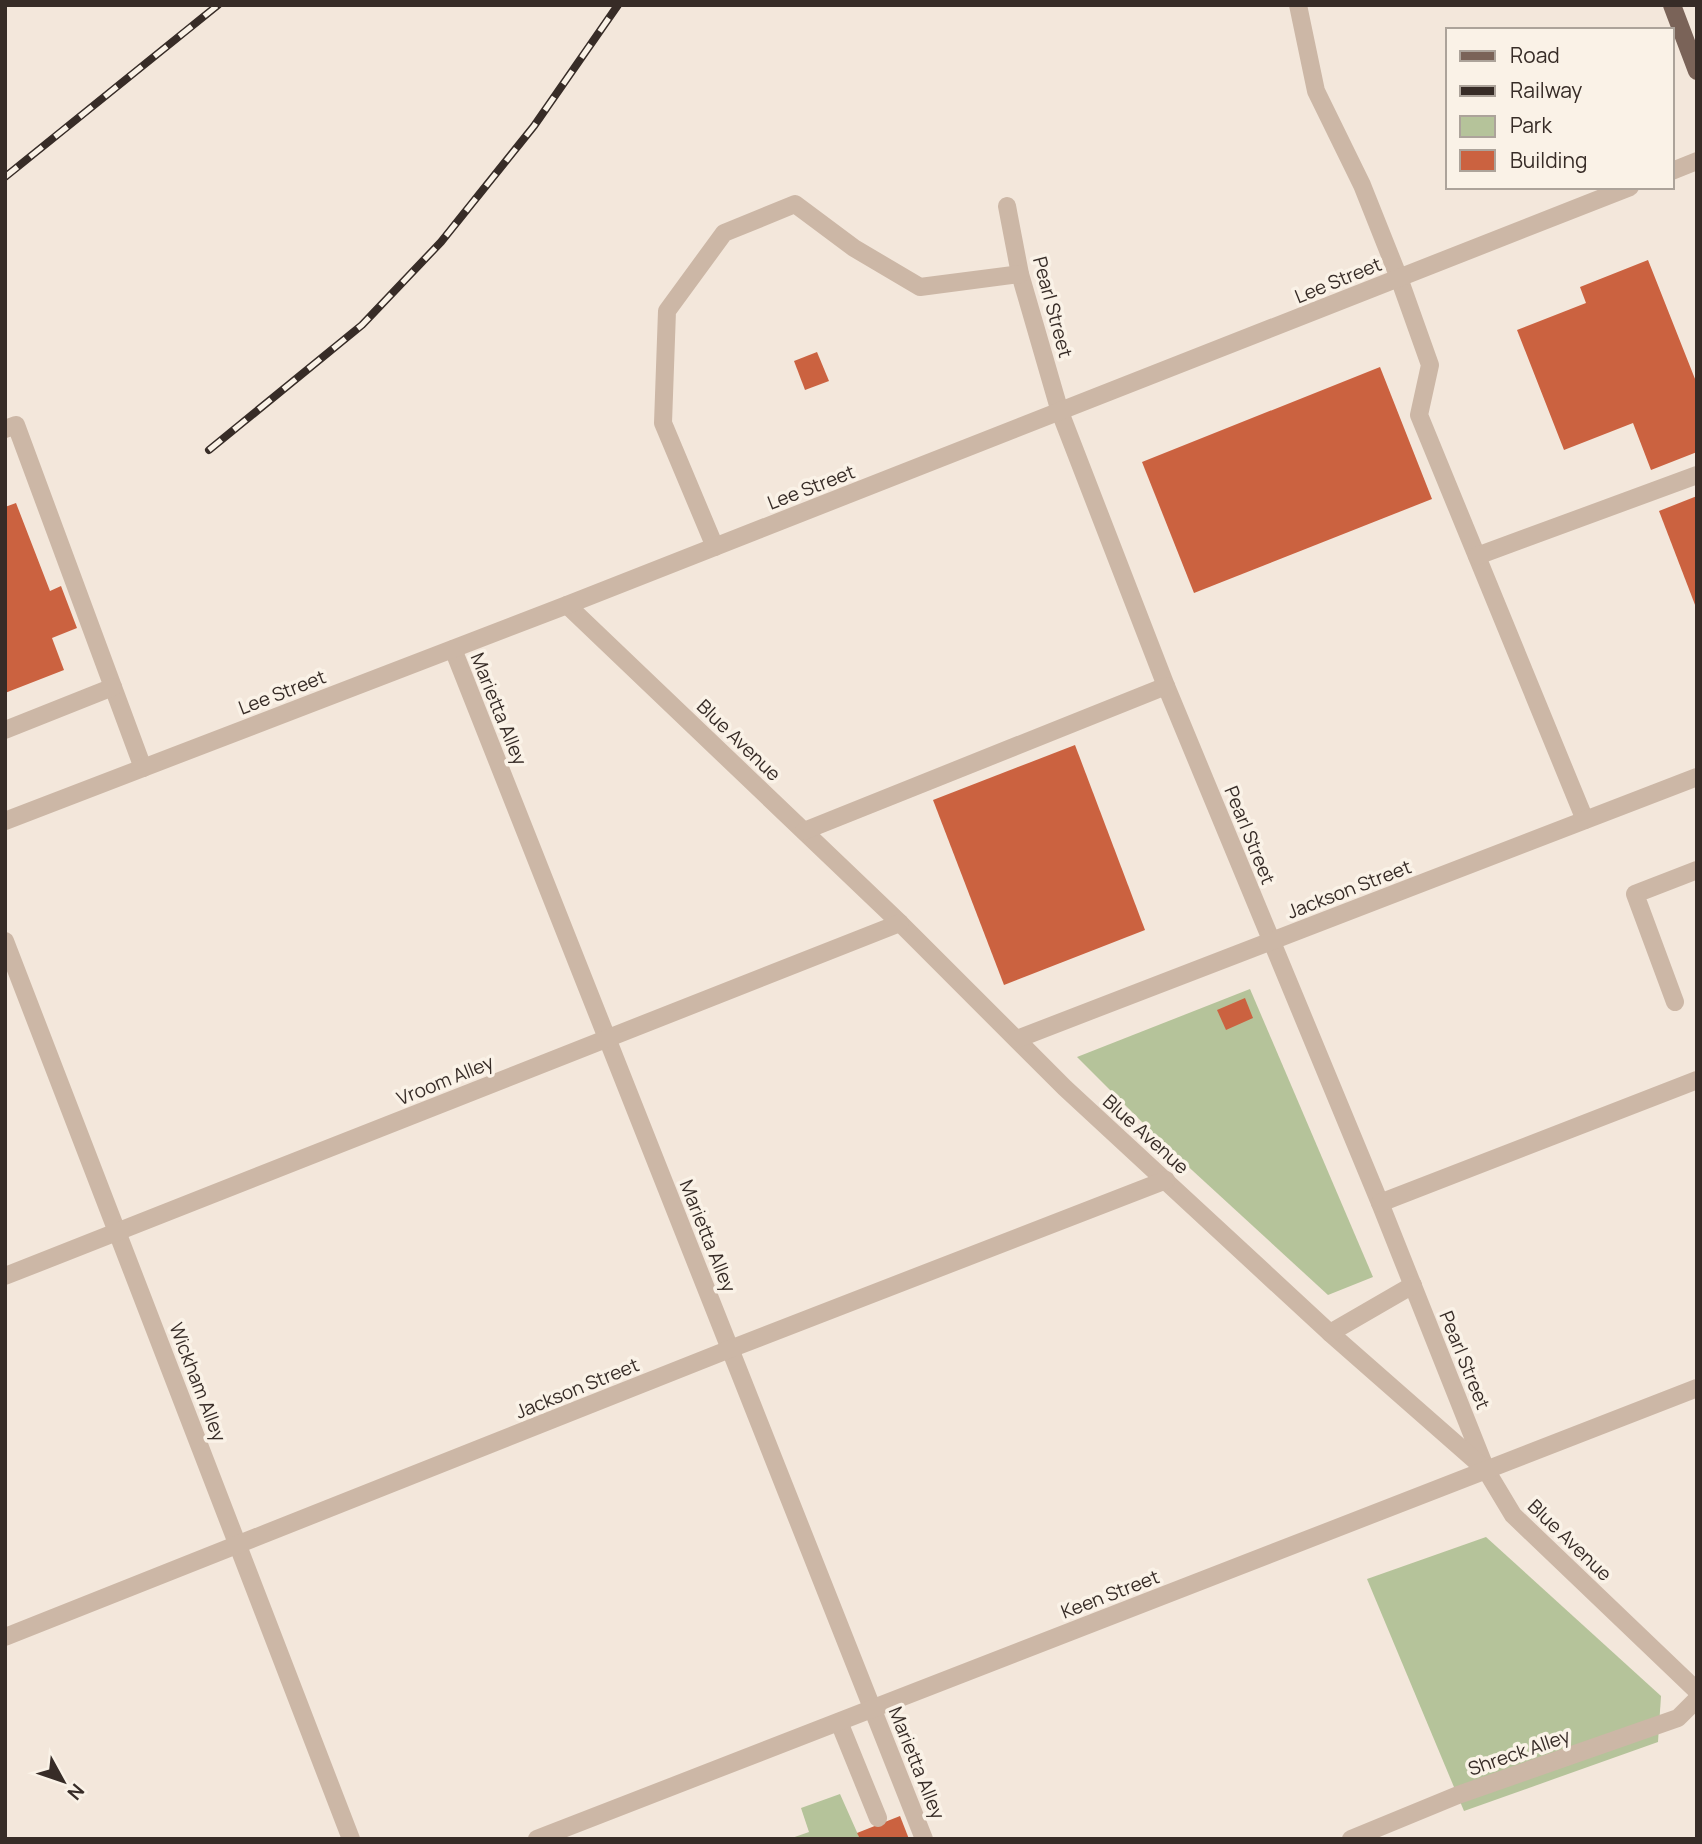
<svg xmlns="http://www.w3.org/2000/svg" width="1702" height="1844" font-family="Manrope,sans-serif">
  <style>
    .green { fill: #b5c39a }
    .building { fill: #cb6240 }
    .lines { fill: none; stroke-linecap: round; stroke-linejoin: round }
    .minor { stroke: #ccb7a6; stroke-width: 18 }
    .major { stroke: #7a6358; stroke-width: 18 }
    .rail-casing { stroke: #372c27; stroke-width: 8 }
    .rail { stroke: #faf2e7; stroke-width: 5; stroke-dasharray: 16; stroke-linecap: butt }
    .labels { text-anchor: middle; stroke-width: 7; stroke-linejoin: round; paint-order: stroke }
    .street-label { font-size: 19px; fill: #372c27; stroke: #faf2e7 }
  </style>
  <rect width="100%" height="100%" fill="#f3e7db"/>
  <g class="green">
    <path d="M 1250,989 L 1373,1277 L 1328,1295 L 1169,1149 L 1077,1057 Z"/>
    <path d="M 1486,1537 L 1661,1696 L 1658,1742 L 1464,1811 L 1367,1579 Z"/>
    <path d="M 840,1794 L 860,1839 L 789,1839 L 809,1832 L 801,1808 Z"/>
  </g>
  <g class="building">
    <path d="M 1648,260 L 1697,384 L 1697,452 L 1651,470 L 1633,423 L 1564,450 L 1517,330 L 1586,303 L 1580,287 Z"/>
    <path d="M 817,352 L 829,381 L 805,390 L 794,361 Z"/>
    <path d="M 1380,367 L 1432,499 L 1194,593 L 1142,462 Z"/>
    <path d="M 1697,496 L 1697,610 L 1659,511 Z"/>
    <path d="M 16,503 L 50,591 L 61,586 L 77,628 L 52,638 L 64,670 L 5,693 L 5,507 Z"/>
    <path d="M 1075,745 L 1145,930 L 1004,985 L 933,800 Z"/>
    <path d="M 1245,998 L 1253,1018 L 1226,1030 L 1217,1010 Z"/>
    <path d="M 900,1816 L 909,1839 L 860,1839 L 857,1833 Z"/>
  </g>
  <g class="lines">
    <g class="minor">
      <path d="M 1298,5 L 1316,91 L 1362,185 L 1399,278 L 1430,365 L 1419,415 L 1585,820"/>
      <path d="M 1672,171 L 1697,161"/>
      <path d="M 1007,206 L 1020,274 L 1060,412 L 1166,686 L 1380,1203 L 1485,1467"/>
      <path d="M 5,429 L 16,425 L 143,768"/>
      <path d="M 715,547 L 663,423 L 667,311 L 724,233 L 795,204 L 854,248 L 920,287 L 1020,274"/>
      <path d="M 1477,556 L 1697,475"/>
      <path d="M 567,605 L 900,923 L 1065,1088 L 1330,1333 L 1486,1470 L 1513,1515 L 1697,1691"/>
      <path d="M 453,649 L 924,1839"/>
      <path d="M 5,730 L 113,687"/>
      <path d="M 5,821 L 567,605 L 1630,187"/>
      <path d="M 804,831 L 1166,686"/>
      <path d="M 5,941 L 351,1839"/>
      <path d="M 1675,1002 L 1635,894 L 1697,870"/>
      <path d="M 1017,1039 L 1697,777"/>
      <path d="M 1380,1203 L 1697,1080"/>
      <path d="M 5,1276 L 900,923"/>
      <path d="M 1330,1333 L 1413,1285"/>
      <path d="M 5,1637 L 730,1349 L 1166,1180"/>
      <path d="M 839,1722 L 878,1818"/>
      <path d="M 537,1839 L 1697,1388"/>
      <path d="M 1351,1839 L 1458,1795 L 1678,1718 L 1697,1699"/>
    </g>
    <path class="major" d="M 1672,5 L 1697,71"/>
    <defs>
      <g id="rail">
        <path d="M 5,177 L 218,5"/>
        <path d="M 209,450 L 362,325 L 441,242 L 534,126 L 618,5"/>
      </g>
    </defs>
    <use href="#rail" class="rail-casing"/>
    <use href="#rail" class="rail"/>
  </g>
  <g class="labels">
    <g class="street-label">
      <text transform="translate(1338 280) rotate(-22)" y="7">Lee Street</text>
      <text transform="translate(1053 307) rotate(75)" y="7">Pearl Street</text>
      <text transform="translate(811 487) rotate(-21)" y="7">Lee Street</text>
      <text transform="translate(282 692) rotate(-21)" y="7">Lee Street</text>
      <text transform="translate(499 709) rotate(68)" y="7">Marietta Alley</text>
      <text transform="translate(739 740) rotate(44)" y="7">Blue Avenue</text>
      <text transform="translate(1250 835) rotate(68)" y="7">Pearl Street</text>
      <text transform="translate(1349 889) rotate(-21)" y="7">Jackson Street</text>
      <text transform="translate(445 1080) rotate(-22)" y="7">Vroom Alley</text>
      <text transform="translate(1146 1134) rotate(42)" y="7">Blue Avenue</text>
      <text transform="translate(708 1236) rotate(68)" y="7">Marietta Alley</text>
      <text transform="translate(1465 1360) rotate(68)" y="7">Pearl Street</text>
      <text transform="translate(198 1382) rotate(69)" y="7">Wickham Alley</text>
      <text transform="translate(577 1388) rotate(-22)" y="7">Jackson Street</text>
      <text transform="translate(1570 1540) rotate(44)" y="7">Blue Avenue</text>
      <text transform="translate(1110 1594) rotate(-21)" y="7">Keen Street</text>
      <text transform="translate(1519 1752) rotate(-19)" y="7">Shreck Alley</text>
      <text transform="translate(917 1763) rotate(68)" y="7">Marietta Alley</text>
    </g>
  </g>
  <rect width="1702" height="1844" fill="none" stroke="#372c27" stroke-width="14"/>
  <rect x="1446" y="28" width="228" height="161" fill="#faf2e7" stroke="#aca39a" stroke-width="2"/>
  <rect x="1460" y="51" width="35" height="10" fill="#7a6358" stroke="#aca39a" stroke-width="2"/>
  <text x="1510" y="63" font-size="21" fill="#372c27">Road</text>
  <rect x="1460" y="86" width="35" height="10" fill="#372c27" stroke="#aca39a" stroke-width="2"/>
  <text x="1510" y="98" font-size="21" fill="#372c27">Railway</text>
  <rect x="1460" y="116" width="35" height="21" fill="#b5c39a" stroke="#aca39a" stroke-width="2"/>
  <text x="1510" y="133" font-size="21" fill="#372c27">Park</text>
  <rect x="1460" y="150" width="35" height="21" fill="#cb6240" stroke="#aca39a" stroke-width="2"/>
  <text x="1510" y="168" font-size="21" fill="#372c27">Building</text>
  <g transform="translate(63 1781) rotate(130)" stroke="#faf2e7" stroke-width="5" paint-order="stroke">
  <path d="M0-5L12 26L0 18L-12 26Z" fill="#372c27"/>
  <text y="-10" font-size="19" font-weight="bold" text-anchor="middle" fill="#372c27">N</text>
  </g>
</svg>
